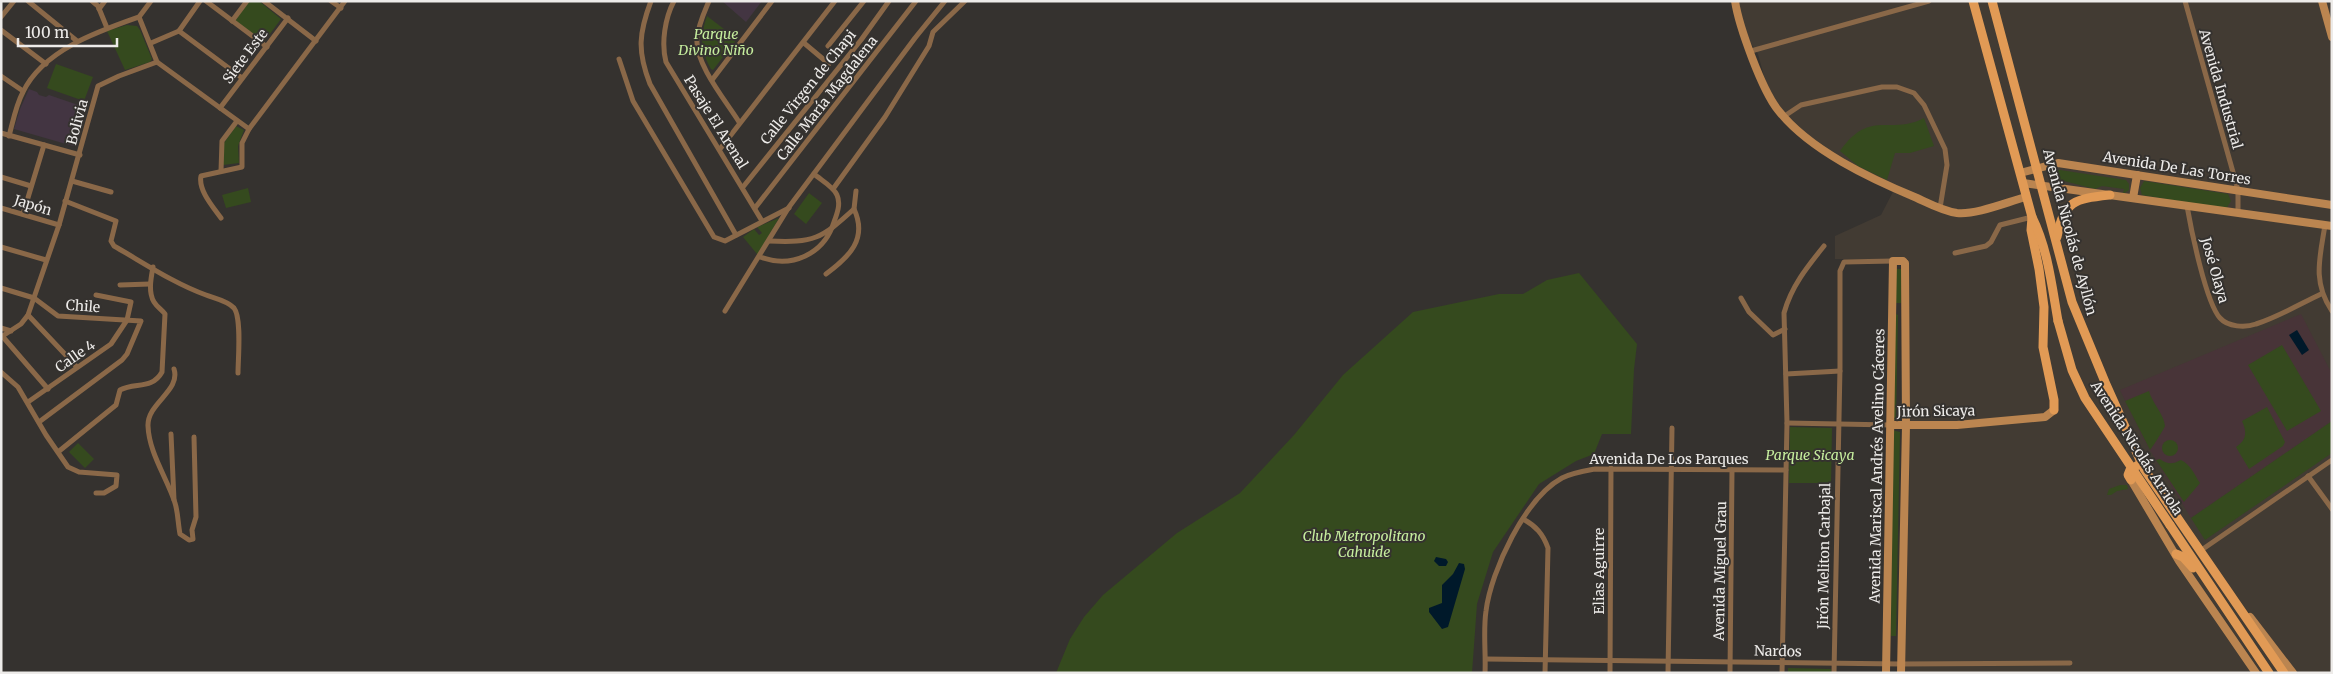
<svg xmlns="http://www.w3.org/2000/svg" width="2333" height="674" font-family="Merriweather,serif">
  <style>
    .built { fill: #423b33 }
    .education { fill: #433542 }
    .medical { fill: #483438 }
    .green { fill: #354a1e }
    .water { fill: #00192a }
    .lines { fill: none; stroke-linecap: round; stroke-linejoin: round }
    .street { stroke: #8a6848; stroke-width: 5 }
    .secondary { stroke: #bb8550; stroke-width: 8 }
    .primary { stroke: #e19a55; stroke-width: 9 }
    .primary-bridge { stroke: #e19a55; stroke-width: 9 }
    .labels { text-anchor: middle; stroke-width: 4; stroke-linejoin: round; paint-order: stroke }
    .park-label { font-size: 14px; font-style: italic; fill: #c6ee9e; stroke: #35322f }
    .street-label { font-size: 14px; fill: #edebe9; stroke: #35322f }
  </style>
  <rect width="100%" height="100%" fill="#35322f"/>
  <path class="built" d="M 1737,1 L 2332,1 L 2332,673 L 1903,673 L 1908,259 L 1835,259 L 1835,236 L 1881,215 L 1896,186 L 1858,169 L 1796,127 L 1773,99 L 1764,76 L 1758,54 L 1745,34 Z"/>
  <g class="education">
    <path d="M 722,1 L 762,1 L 746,22 Z"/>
    <path d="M 29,89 L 37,92 L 39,95 L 46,97 L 49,95 L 87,108 L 77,144 L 73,146 L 14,129 L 20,109 Z"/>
  </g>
  <path class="medical" d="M 2301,314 L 2332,374 L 2332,421 L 2191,518 L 2145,442 L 2120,390 Z"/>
  <g class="green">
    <path d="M 249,1 L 259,1 L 281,19 L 264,42 L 235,21 Z"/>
    <path d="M 707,16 L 737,39 L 713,70 L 711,69 C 700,50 700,36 707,16 Z"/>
    <path d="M 127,25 L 137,26 L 140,30 L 152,59 L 150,62 L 125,70 L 107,31 Z"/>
    <path d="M 56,64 L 93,77 L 84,101 L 47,88 Z"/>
    <path d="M 1924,118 L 1934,146 L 1910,153 L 1895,153 L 1887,180 L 1858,166 L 1840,151 C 1870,108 1890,136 1924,118 Z"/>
    <path d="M 236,126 L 244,130 L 238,146 L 239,163 L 223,165 L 224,143 Z"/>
    <path d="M 2060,170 L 2126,180 L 2129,184 L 2129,190 L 2123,194 L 2124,189 L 2102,186 L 2095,189 L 2064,181 L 2054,181 L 2051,175 L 2052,171 Z"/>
    <path d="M 2144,181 L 2228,194 L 2231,201 L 2226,209 L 2142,195 L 2140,188 Z"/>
    <path d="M 248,188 L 251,202 L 226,208 L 222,195 Z"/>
    <path d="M 809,193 L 822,203 L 806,224 L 794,214 Z"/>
    <path d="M 779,218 L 758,254 L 757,254 L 743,237 L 754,229 L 759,235 L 762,233 L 757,227 Z"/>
    <rect x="1896" y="269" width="5" height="34"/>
    <path d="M 1579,273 L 1637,344 L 1634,369 L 1631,434 L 1602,434 L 1594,454 L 1576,461 L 1539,484 L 1493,552 L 1477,604 L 1472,673 L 1056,673 L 1070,639 L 1084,617 L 1103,595 L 1177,533 L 1240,493 L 1294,435 L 1343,375 L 1413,312 L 1499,294 L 1523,294 L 1547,280 Z"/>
    <path d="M 1894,313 L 1898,315 L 1896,420 L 1893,420 Z"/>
    <path d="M 2282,345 L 2321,411 L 2287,431 L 2248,365 Z"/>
    <path d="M 2149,391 C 2152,403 2164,414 2165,426 C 2164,429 2152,448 2150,450 L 2125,401 Z"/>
    <path d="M 2267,407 L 2285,442 L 2283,446 L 2249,469 L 2236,447 C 2247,440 2247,432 2242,421 Z"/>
    <path d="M 2332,421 L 2332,453 L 2205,540 L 2191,518 Z"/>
    <path d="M 1790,427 L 1832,428 L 1831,483 L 1789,483 Z"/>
    <path d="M 1892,430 L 1900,432 L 1896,636 L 1891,636 Z"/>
    <circle cx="2170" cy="448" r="8"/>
    <path d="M 78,443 L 94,459 L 85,468 L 69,452 Z"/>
    <path d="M 2160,459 C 2168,465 2173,464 2181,460 C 2191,465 2194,474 2200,483 L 2184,502 L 2156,460 Z"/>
    <path d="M 2120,485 L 2127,485 L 2128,489 L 2117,491 L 2111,495 L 2107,495 L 2109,489 Z"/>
    <path d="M 1788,668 L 1831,669 L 1831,673 L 1788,673 Z"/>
  </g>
  <g class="water">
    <path d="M 2297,330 L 2309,350 L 2302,355 L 2289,335 Z"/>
    <path d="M 1436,557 L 1446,559 L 1448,562 L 1446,566 L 1439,566 L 1434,561 Z"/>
    <path d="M 1459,563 L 1464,564 L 1465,569 L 1448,627 L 1442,629 L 1429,612 L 1429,608 L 1442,603 L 1442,585 L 1453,574 Z"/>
  </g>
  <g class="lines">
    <g class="street">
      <path d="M 28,1 L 77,41"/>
      <path d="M 92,1 L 98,6 L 107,28"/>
      <path d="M 206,1 L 267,47"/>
      <path d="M 264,1 L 316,41"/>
      <path d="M 331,1 L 341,8"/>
      <path d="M 651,1 C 639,33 637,51 650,84 L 736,235"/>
      <path d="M 674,1 C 665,18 661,43 666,62 L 762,221"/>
      <path d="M 709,1 C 704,13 698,25 697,39 C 695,64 726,101 739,122"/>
      <path d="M 2185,1 L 2238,190 L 2238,213"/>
      <path d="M 99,9 L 105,1"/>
      <path d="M 1,17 L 14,1"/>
      <path d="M 139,17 L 157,62"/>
      <path d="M 139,17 L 151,1"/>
      <path d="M 232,21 L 247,1"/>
      <path d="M 1,30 L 46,64"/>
      <path d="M 179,31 L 242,78"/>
      <path d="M 151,43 L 179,31 L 200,1"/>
      <path d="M 804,43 L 829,64"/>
      <path d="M 828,46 L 864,1"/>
      <path d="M 1751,51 L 1929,1"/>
      <path d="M 619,59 L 633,101 L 714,237 L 725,241 L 789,208"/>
      <path d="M 157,62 L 249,129"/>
      <path d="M 1,76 L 23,91"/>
      <path d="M 712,80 L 772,1"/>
      <path d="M 220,108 L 288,18"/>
      <path d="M 1783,117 L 1801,105 L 1882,87 L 1897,87 L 1914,93 L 1924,105 L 1945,149 L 1947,165 L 1940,208"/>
      <path d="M 1,133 L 80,155"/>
      <path d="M 9,136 C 13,121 16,105 23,92 C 43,50 99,31 139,17"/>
      <path d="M 720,149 L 835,1"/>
      <path d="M 221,171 L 222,141 L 237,121"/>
      <path d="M 1,177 L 31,186"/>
      <path d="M 72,181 L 111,192"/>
      <path d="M 743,187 L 861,40 L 889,1"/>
      <path d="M 833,189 L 885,117 L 929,46 L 933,32 L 965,1"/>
      <path d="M 65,201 L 116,221 L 111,241 L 114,246 C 144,263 173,283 206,295 C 214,298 228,301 234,308 C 242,318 238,359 238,373"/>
      <path d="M 2187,206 C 2191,229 2206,303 2220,318 C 2228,327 2245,328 2256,324 C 2278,317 2300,304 2321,294"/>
      <path d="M 1,208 L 59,225"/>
      <path d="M 755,208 L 916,1"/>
      <path d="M 23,214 L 44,145"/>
      <path d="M 221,218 C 213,207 198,190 201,176 L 242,167 L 242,143 L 249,129 L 345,1"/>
      <path d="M 2325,225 C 2320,257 2312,282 2332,311"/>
      <path d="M 769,241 C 814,243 821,239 854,209 L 856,191"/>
      <path d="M 1,247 L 46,260"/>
      <path d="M 1955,253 L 1986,246 L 1991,242 L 2000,225 L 2032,217"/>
      <path d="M 760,257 C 792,269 824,254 834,222 C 837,214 841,204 837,195 C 834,187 821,180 814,174"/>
      <path d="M 826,274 C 849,257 868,239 854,209"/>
      <path d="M 120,285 L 150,284"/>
      <path d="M 1,288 L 34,298 L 58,316 L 141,321 L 127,354 L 122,360 L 39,422"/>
      <path d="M 1741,298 L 1749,312 L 1773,335 L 1785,329"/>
      <path d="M 725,311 L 789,207 L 915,38 L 945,1"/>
      <path d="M 28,315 L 77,367"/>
      <path d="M 1,328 L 11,331"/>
      <path d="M 1,337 L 21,324 L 28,315 L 59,225 L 98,86 L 119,76 L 157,62"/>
      <path d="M 3,337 L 48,389"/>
      <path d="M 174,369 C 181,391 147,403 148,426 C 149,453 167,478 175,503 C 178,512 178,524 180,534 L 189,540 L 193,539 L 192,530 L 196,517 L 194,437"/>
      <path d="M 1,372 L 18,387 L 46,435 L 68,467 L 79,472 L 117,475 L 116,486 L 104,493 L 96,493"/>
      <path d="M 1786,374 L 1840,371"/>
      <path d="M 28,402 L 111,344 L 127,320 L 131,302 L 96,295"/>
      <path d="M 1787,423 L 1891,425"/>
      <path d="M 171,434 L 174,500"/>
      <path d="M 58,452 L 116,405 L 120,390 C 135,382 152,390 162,372 L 165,314 C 162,310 157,307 154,302 C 148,292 151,278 153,267"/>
      <path d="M 2308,476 L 2332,509"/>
      <path d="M 1523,519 C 1536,526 1543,534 1548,548 L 1545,673"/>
      <path d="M 2200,551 L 2332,460"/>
      <path d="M 1486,659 L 1901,664 L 2070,663"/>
      <path d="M 1485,673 C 1486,653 1483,631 1486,611 C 1491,571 1525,498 1562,478 C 1572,473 1584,471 1595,469 L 1786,470"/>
      <path d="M 1610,673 L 1611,468"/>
      <path d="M 1668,673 L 1672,428"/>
      <path d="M 1730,673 L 1732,470"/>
      <path d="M 1782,673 L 1787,423 L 1784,313 C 1791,287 1807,267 1824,246"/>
      <path d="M 1834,673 L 1840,367 L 1840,271 L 1844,262 L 1893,261"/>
    </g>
    <g class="secondary">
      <path d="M 1735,1 C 1739,27 1762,90 1778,110 C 1809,150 1871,179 1917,198 C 1930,204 1943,211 1957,213 C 1976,215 2007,202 2026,197"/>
      <path d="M 2322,1 L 2332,37"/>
      <path d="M 2020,173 L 2058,163 L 2332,205"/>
      <path d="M 2023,183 L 2332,226"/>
      <path d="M 2133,198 L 2137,175"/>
      <path d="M 1892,425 L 1957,425 L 2045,417 L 2054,410"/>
      <path d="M 2131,480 L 2179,561 L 2256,673"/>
      <path d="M 2250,617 L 2293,673"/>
      <path d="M 1886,673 L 1893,261 L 1903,261 L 1905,263 L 1906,425 L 1901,673"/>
    </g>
    <g class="primary">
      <path d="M 1973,1 L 2032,217 L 2031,230 L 2039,269 L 2044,307 L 2043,347 L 2054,400 L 2054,410"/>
      <path d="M 1992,1 L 2072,302 L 2105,382 L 2144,469 L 2284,673"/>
      <path d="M 2032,217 C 2048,249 2052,287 2058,321"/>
      <path d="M 2057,237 C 2064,200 2075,199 2110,195"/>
      <path d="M 2131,480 L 2128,475 L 2130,470 L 2138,465"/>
      <path d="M 2170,525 L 2269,673"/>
      <path d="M 2176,554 L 2183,557 L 2193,568"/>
    </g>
    <path class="primary-bridge" d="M 2058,321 L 2072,370 L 2085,398 L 2170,525"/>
  </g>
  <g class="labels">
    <g class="park-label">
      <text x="716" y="39">Parque<tspan x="716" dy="16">Divino Niño</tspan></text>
      <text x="1810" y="460">Parque Sicaya</text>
      <text x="1364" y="541">Club Metropolitano<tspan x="1364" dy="16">Cahuide</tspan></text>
    </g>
    <g class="street-label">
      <text transform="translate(245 56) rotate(-53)" y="5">Siete Este</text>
      <text transform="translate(808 87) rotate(-51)" y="5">Calle Virgen de Chapi</text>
      <text transform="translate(2221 89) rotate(74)" y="5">Avenida Industrial</text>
      <text transform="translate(827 98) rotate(-52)" y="5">Calle María Magdalena</text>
      <text transform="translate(77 122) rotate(-75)" y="5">Bolivia</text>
      <text transform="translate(716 122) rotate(58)" y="5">Pasaje El Arenal</text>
      <text transform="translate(2177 168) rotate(9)" y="5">Avenida De Las Torres</text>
      <text transform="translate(33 205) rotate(17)" y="5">Japón</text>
      <text transform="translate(2070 232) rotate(75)" y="5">Avenida Nicolás de Ayllón</text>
      <text transform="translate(2215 270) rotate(74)" y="5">José Olaya</text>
      <text transform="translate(83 306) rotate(4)" y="5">Chile</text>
      <text transform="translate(75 356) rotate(-35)" y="5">Calle 4</text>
      <text transform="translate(1936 411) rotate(-1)" y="5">Jirón Sicaya</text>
      <text transform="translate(2137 448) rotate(57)" y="5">Avenida Nicolás Arriola</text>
      <text x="1669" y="464">Avenida De Los Parques</text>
      <text transform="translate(1877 466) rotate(-89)" y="5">Avenida Mariscal Andrés Avelino Cáceres</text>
      <text transform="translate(1824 556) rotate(-89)" y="5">Jirón Meliton Carbajal</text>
      <text transform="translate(1599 571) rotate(-90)" y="5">Elias Aguirre</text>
      <text transform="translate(1720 571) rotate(-89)" y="5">Avenida Miguel Grau</text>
      <text transform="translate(1778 651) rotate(1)" y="5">Nardos</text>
    </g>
  </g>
  <rect width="2333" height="674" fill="none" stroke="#edebe9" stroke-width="5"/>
  <path d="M18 38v8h99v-8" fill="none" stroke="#edebe9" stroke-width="2.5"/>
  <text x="25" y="38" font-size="15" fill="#edebe9" stroke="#35322f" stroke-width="4" paint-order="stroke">100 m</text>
</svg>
